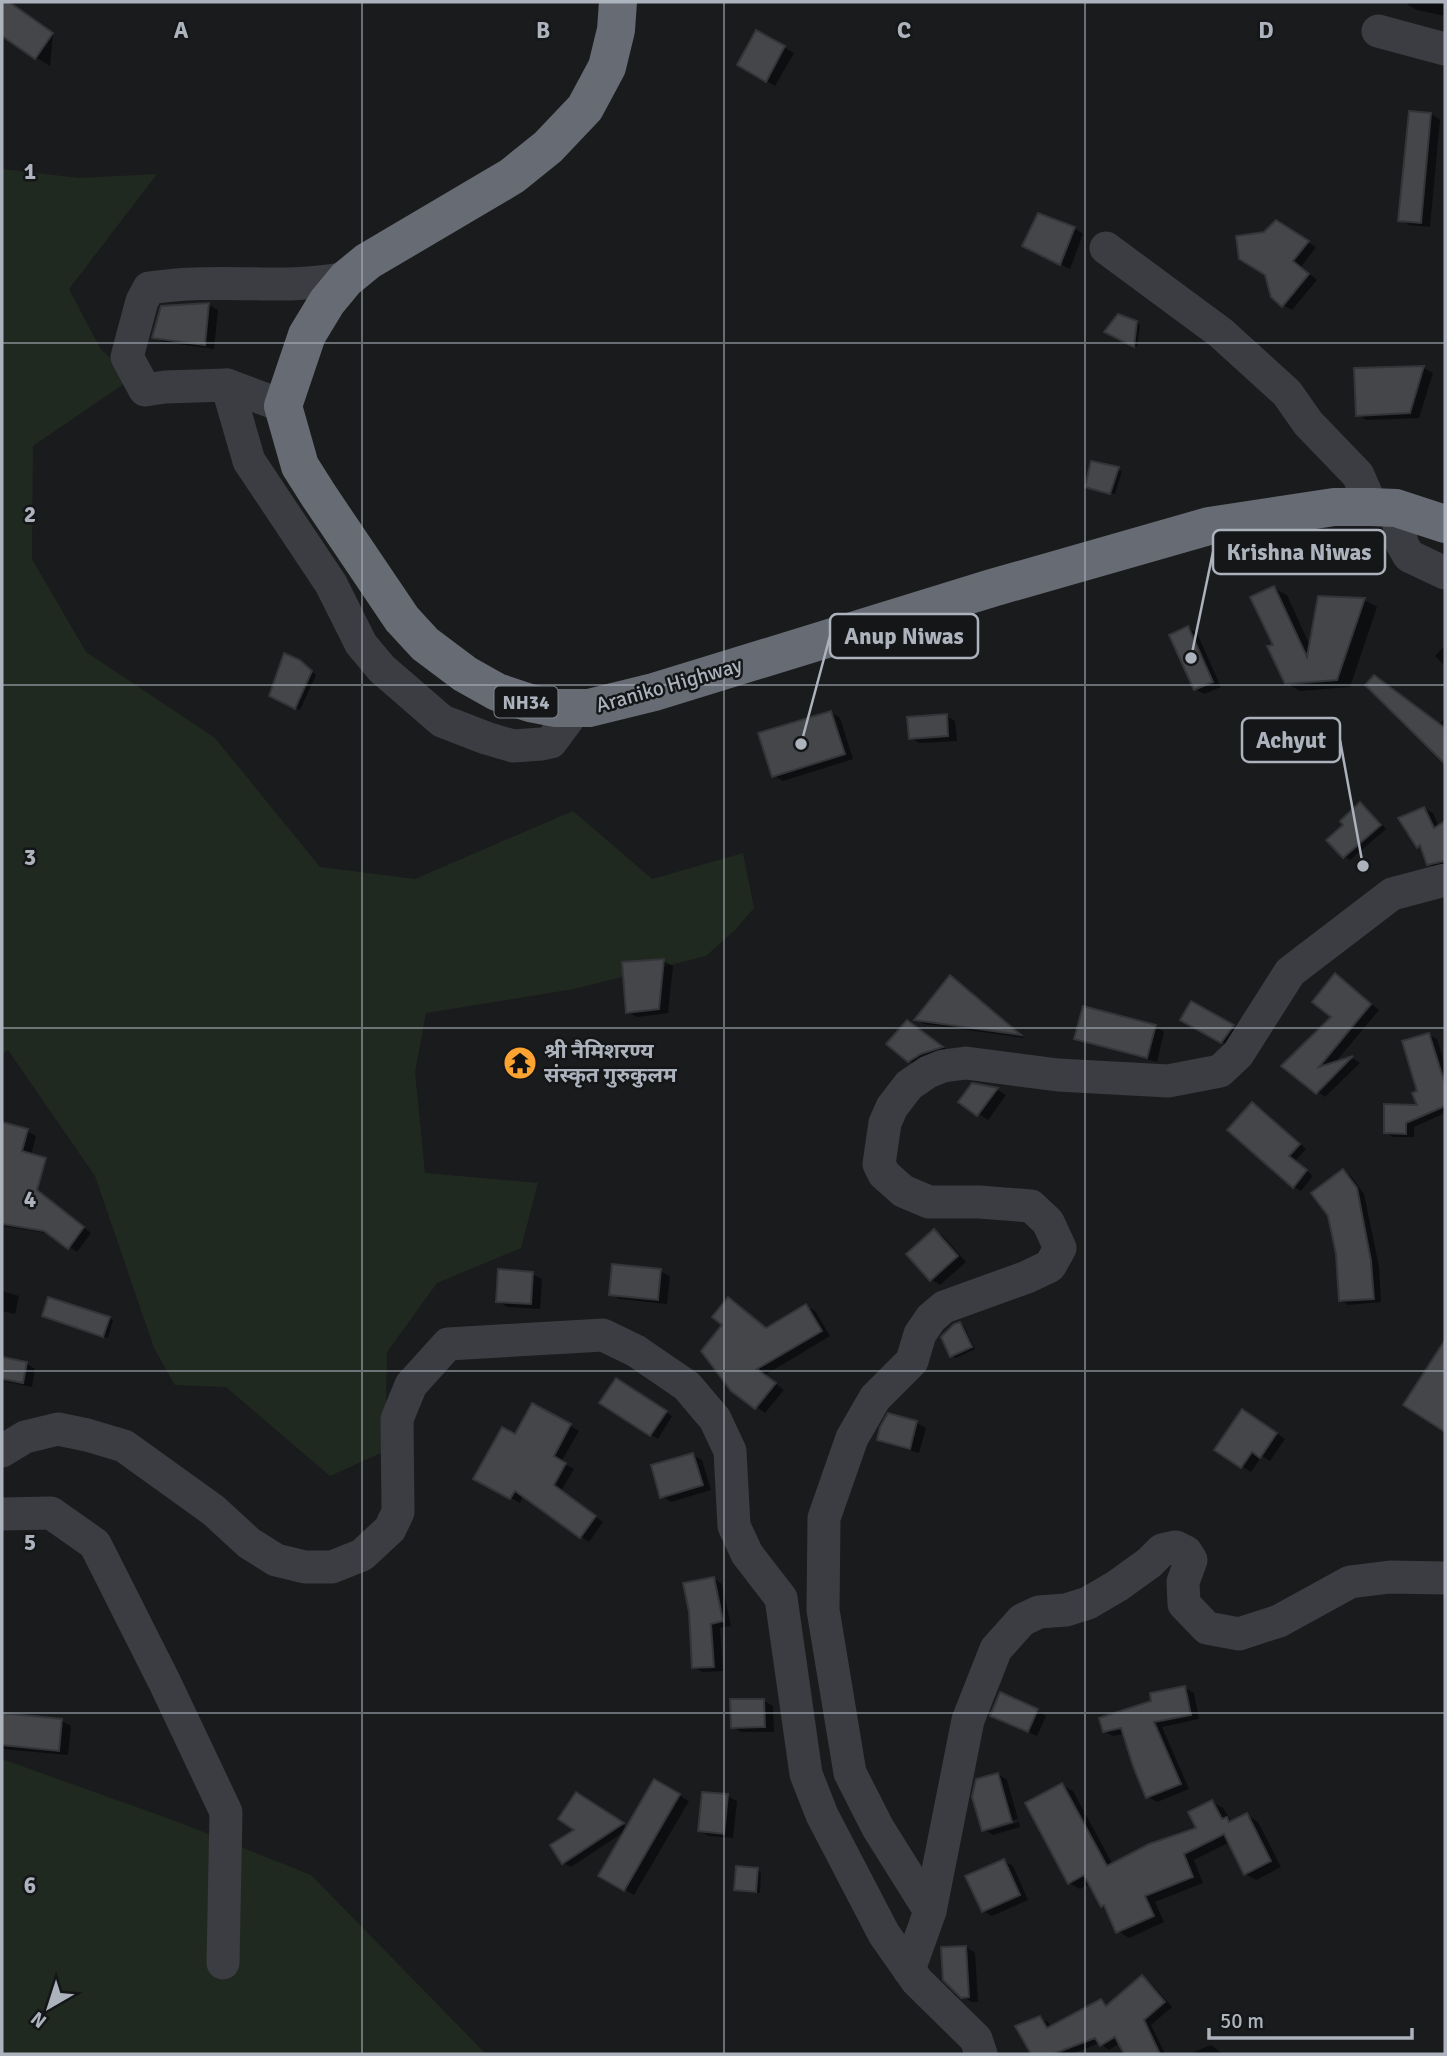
<svg xmlns="http://www.w3.org/2000/svg" width="1447" height="2056" font-family="Signika,'Noto Sans Devanagari',sans-serif">
  <style>
    .green { fill: #202920 }
    .shadow { fill: #0007 }
    .building { fill: #44464a; stroke: #343539; stroke-width: 2 }
    .lines { fill: none; stroke-linecap: round; stroke-linejoin: round }
    .minor { stroke: #3b3d42; stroke-width: 33 }
    .highway { stroke: #676c74; stroke-width: 38 }
    .grid { fill: none; stroke: #acb3bd; stroke-width: 2; stroke-opacity: 0.55 }
    .labels { text-anchor: middle; stroke-width: 5; stroke-linejoin: round; paint-order: stroke }
    .shield { fill: #151618; stroke: #7f848c; stroke-width: 2 }
    .shield-label { font-size: 19px; font-weight: bold; fill: #acb3bd }
    .street-label { font-size: 21px; fill: #acb3bd; stroke: #151618 }
    .poi-label { font-size: 21px; font-weight: bold; fill: #acb3bd; stroke: #151618; text-anchor: start }
    .grid-label { font-size: 23px; text-anchor: middle; font-weight: bold; fill: #acb3bd; stroke: #151618; stroke-width: 5; stroke-linejoin: round; paint-order: stroke }
    .leader { fill: none; stroke: #acb3bd; stroke-width: 2.5 }
    .callout-dot { fill: #acb3bd; stroke: #151618; stroke-width: 2.5 }
    .callout { fill: #151618; stroke: #acb3bd; stroke-width: 2.5 }
    .callout-label { font-size: 23px; text-anchor: middle; font-weight: bold; fill: #acb3bd }
  </style>
  <rect width="100%" height="100%" fill="#1a1b1d"/>
  <g class="green">
    <path d="M 2,169 L 79,178 L 157,174 L 69,289 L 100,348 L 131,379 L 33,446 L 32,559 L 86,652 L 215,738 L 320,867 L 415,879 L 573,811 L 652,879 L 743,853 L 754,908 L 736,929 L 706,956 L 574,989 L 426,1013 L 415,1072 L 425,1173 L 538,1183 L 521,1248 L 437,1283 L 387,1352 L 385,1451 L 330,1476 L 226,1387 L 175,1385 L 154,1348 L 95,1176 L 8,1050 L 2,1054 Z"/>
    <path d="M 2,1759 L 181,1823 L 311,1875 L 485,2053 L 489,2054 L 2,2054 Z"/>
  </g>
  <g class="shadow">
    <path d="M 2,2 L 23,13 L 53,34 L 50,66 L 2,36 Z"/>
    <path d="M 1409,2 L 1445,2 L 1445,16 L 1417,10 L 1408,5 Z"/>
    <path d="M 757,32 L 794,53 L 775,86 L 739,65 Z"/>
    <path d="M 1431,114 L 1440,120 L 1430,227 L 1409,225 L 1400,220 Z"/>
    <path d="M 1285,227 L 1316,247 L 1301,267 L 1317,280 L 1292,310 L 1283,305 L 1267,274 L 1265,234 Z"/>
    <path d="M 1074,228 L 1083,234 L 1070,269 L 1033,250 Z"/>
    <path d="M 209,305 L 218,310 L 214,349 L 163,342 L 154,337 Z"/>
    <path d="M 1136,323 L 1140,325 L 1137,347 L 1110,333 Z"/>
    <path d="M 1424,368 L 1433,373 L 1419,418 L 1367,420 L 1358,415 L 1356,370 Z"/>
    <path d="M 1092,463 L 1122,471 L 1115,494 L 1090,488 Z"/>
    <path d="M 1273,588 L 1287,595 L 1310,646 L 1364,600 L 1377,607 L 1350,687 L 1300,691 L 1286,683 L 1275,647 Z"/>
    <path d="M 1188,628 L 1197,633 L 1221,687 L 1204,694 L 1195,689 Z"/>
    <path d="M 1445,645 L 1445,666 L 1435,656 Z"/>
    <path d="M 304,664 L 316,675 L 300,710 L 272,695 Z"/>
    <path d="M 1367,685 L 1439,724 L 1445,718 L 1445,761 Z"/>
    <path d="M 831,712 L 840,718 L 853,759 L 783,781 L 774,776 Z"/>
    <path d="M 946,716 L 955,721 L 957,741 L 920,743 L 910,738 Z"/>
    <path d="M 1361,804 L 1367,808 L 1386,829 L 1350,860 L 1344,856 L 1346,825 Z"/>
    <path d="M 1424,808 L 1433,813 L 1439,827 L 1445,823 L 1445,868 L 1437,869 L 1428,864 L 1424,850 L 1418,846 Z"/>
    <path d="M 664,961 L 673,966 L 668,1013 L 637,1017 L 628,1012 L 623,964 Z"/>
    <path d="M 1336,976 L 1379,1010 L 1334,1064 L 1352,1058 L 1360,1063 L 1325,1097 L 1284,1066 L 1333,1017 Z"/>
    <path d="M 951,977 L 959,982 L 1025,1038 L 924,1024 L 916,1019 Z"/>
    <path d="M 1192,1003 L 1242,1031 L 1231,1047 L 1183,1019 Z"/>
    <path d="M 1155,1026 L 1164,1032 L 1157,1062 L 1086,1043 L 1076,1038 Z"/>
    <path d="M 916,1027 L 950,1052 L 918,1066 L 909,1061 Z"/>
    <path d="M 1429,1035 L 1437,1039 L 1445,1065 L 1445,1113 L 1414,1127 L 1414,1137 L 1393,1137 L 1385,1132 L 1420,1106 Z"/>
    <path d="M 973,1085 L 998,1090 L 1006,1095 L 988,1120 L 961,1101 Z"/>
    <path d="M 1253,1104 L 1260,1108 L 1306,1149 L 1295,1161 L 1313,1176 L 1301,1191 L 1294,1187 Z"/>
    <path d="M 2,1124 L 27,1131 L 36,1136 L 27,1170 L 2,1163 Z"/>
    <path d="M 1343,1171 L 1351,1176 L 1364,1194 L 1379,1267 L 1381,1302 L 1348,1305 L 1340,1300 Z"/>
    <path d="M 35,1190 L 91,1233 L 77,1252 L 52,1234 L 2,1226 L 2,1193 Z"/>
    <path d="M 934,1231 L 943,1236 L 966,1262 L 940,1285 L 931,1279 Z"/>
    <path d="M 660,1271 L 670,1276 L 667,1304 L 620,1299 L 611,1294 Z"/>
    <path d="M 532,1274 L 542,1279 L 540,1309 L 507,1307 L 498,1301 Z"/>
    <path d="M 2,1291 L 19,1296 L 15,1314 L 2,1311 Z"/>
    <path d="M 737,1305 L 767,1329 L 806,1306 L 815,1311 L 830,1336 L 765,1375 L 784,1390 L 765,1413 L 733,1390 Z"/>
    <path d="M 48,1318 L 109,1318 L 113,1320 L 108,1338 Z"/>
    <path d="M 960,1323 L 964,1326 L 975,1349 L 956,1358 L 952,1356 Z"/>
    <path d="M 2,1359 L 27,1364 L 35,1369 L 32,1387 L 2,1381 Z"/>
    <path d="M 623,1384 L 672,1416 L 658,1439 L 602,1403 Z"/>
    <path d="M 533,1405 L 579,1431 L 561,1462 L 574,1469 L 561,1491 L 603,1522 L 589,1542 L 523,1495 L 520,1503 L 475,1478 L 516,1437 Z"/>
    <path d="M 889,1415 L 917,1423 L 926,1428 L 919,1453 L 888,1444 L 879,1439 Z"/>
    <path d="M 1252,1417 L 1285,1439 L 1270,1461 L 1262,1456 L 1251,1472 L 1217,1449 Z"/>
    <path d="M 693,1455 L 702,1460 L 711,1490 L 671,1502 L 662,1496 Z"/>
    <path d="M 713,1578 L 722,1584 L 731,1626 L 720,1628 L 723,1671 L 703,1672 L 693,1667 Z"/>
    <path d="M 1185,1688 L 1194,1693 L 1199,1719 L 1162,1727 L 1189,1789 L 1157,1802 L 1148,1797 L 1124,1734 L 1113,1736 L 1104,1731 L 1153,1702 Z"/>
    <path d="M 764,1701 L 773,1706 L 774,1732 L 742,1732 L 732,1727 Z"/>
    <path d="M 1037,1711 L 1046,1716 L 1037,1736 L 1002,1720 Z"/>
    <path d="M 2,1715 L 62,1721 L 71,1726 L 68,1755 L 2,1749 Z"/>
    <path d="M 998,1774 L 1007,1780 L 1018,1819 L 988,1827 L 988,1831 L 1019,1822 L 1020,1827 L 993,1835 L 983,1829 Z"/>
    <path d="M 655,1782 L 689,1801 L 634,1895 L 601,1875 L 627,1830 L 571,1867 L 564,1863 L 577,1830 L 584,1798 L 628,1828 Z"/>
    <path d="M 1062,1785 L 1073,1791 L 1113,1865 L 1199,1829 L 1212,1802 L 1223,1808 L 1232,1822 L 1247,1815 L 1258,1822 L 1281,1867 L 1256,1880 L 1245,1874 L 1230,1842 L 1194,1860 L 1203,1883 L 1155,1902 L 1164,1922 L 1129,1938 L 1118,1931 L 1108,1908 L 1102,1905 L 1091,1883 L 1080,1889 L 1069,1883 Z"/>
    <path d="M 727,1796 L 737,1801 L 733,1838 L 709,1836 L 700,1831 Z"/>
    <path d="M 1004,1861 L 1013,1866 L 1028,1900 L 992,1916 L 983,1911 Z"/>
    <path d="M 757,1870 L 761,1872 L 760,1893 L 739,1891 L 736,1889 Z"/>
    <path d="M 966,1947 L 975,1953 L 978,2002 L 972,2002 L 962,1996 Z"/>
    <path d="M 1142,1977 L 1150,1982 L 1172,2007 L 1151,2025 L 1165,2054 L 1125,2054 L 1120,2043 L 1109,2050 L 1100,2043 L 1071,2054 L 1033,2054 L 1018,2027 L 1040,2018 L 1048,2022 L 1051,2028 L 1101,2001 L 1109,2005 Z"/>
    <path d="M 1211,2045 L 1223,2054 L 1189,2054 Z"/>
  </g>
  <g class="building">
    <path d="M 2,2 L 9,2 L 53,33 L 35,59 L 2,36 Z"/>
    <path d="M 756,30 L 785,46 L 766,82 L 737,65 Z"/>
    <path d="M 1409,111 L 1431,113 L 1421,223 L 1398,221 Z"/>
    <path d="M 1038,213 L 1075,227 L 1060,265 L 1022,246 Z"/>
    <path d="M 1276,220 L 1309,241 L 1293,261 L 1309,274 L 1282,307 L 1271,297 L 1265,275 L 1239,259 L 1236,236 L 1264,232 Z"/>
    <path d="M 209,303 L 205,345 L 152,338 L 161,306 Z"/>
    <path d="M 1118,314 L 1137,321 L 1134,347 L 1104,332 Z"/>
    <path d="M 1424,366 L 1410,413 L 1356,416 L 1354,368 Z"/>
    <path d="M 1091,461 L 1119,467 L 1110,494 L 1085,487 Z"/>
    <path d="M 1274,586 L 1307,657 L 1318,596 L 1365,598 L 1337,680 L 1285,684 L 1267,646 L 1273,645 L 1250,597 Z"/>
    <path d="M 1188,626 L 1213,682 L 1194,690 L 1169,635 Z"/>
    <path d="M 284,653 L 300,660 L 312,671 L 295,709 L 269,696 Z"/>
    <path d="M 1374,675 L 1445,728 L 1445,764 L 1365,685 Z"/>
    <path d="M 831,711 L 845,754 L 772,777 L 758,733 Z"/>
    <path d="M 947,714 L 948,736 L 909,739 L 907,717 Z"/>
    <path d="M 1360,802 L 1381,825 L 1343,858 L 1326,840 L 1343,825 L 1340,821 Z"/>
    <path d="M 1424,807 L 1434,828 L 1445,821 L 1445,861 L 1427,865 L 1420,845 L 1417,848 L 1398,818 Z"/>
    <path d="M 664,959 L 659,1009 L 626,1013 L 622,962 Z"/>
    <path d="M 1335,973 L 1371,1004 L 1319,1067 L 1353,1056 L 1316,1094 L 1281,1066 L 1331,1017 L 1312,1002 Z"/>
    <path d="M 950,975 L 1021,1035 L 914,1020 Z"/>
    <path d="M 1191,1001 L 1234,1025 L 1221,1043 L 1180,1020 Z"/>
    <path d="M 1083,1006 L 1156,1025 L 1147,1058 L 1074,1039 Z"/>
    <path d="M 907,1020 L 943,1047 L 921,1054 L 908,1062 L 886,1044 Z"/>
    <path d="M 1429,1033 L 1445,1084 L 1445,1106 L 1406,1123 L 1406,1134 L 1384,1133 L 1384,1104 L 1417,1105 L 1412,1093 L 1417,1091 L 1402,1041 Z"/>
    <path d="M 972,1083 L 998,1088 L 977,1116 L 958,1102 Z"/>
    <path d="M 1252,1102 L 1300,1144 L 1289,1156 L 1307,1170 L 1293,1188 L 1227,1130 Z"/>
    <path d="M 2,1122 L 28,1129 L 22,1151 L 46,1158 L 37,1190 L 84,1227 L 68,1249 L 44,1231 L 2,1224 Z"/>
    <path d="M 1343,1169 L 1357,1188 L 1371,1261 L 1374,1299 L 1339,1301 L 1336,1254 L 1328,1216 L 1311,1193 Z"/>
    <path d="M 934,1229 L 958,1256 L 930,1281 L 906,1254 Z"/>
    <path d="M 612,1264 L 661,1269 L 658,1300 L 609,1295 Z"/>
    <path d="M 498,1269 L 533,1272 L 531,1304 L 496,1302 Z"/>
    <path d="M 48,1297 L 110,1317 L 103,1337 L 42,1316 Z"/>
    <path d="M 728,1297 L 766,1328 L 806,1304 L 822,1331 L 757,1369 L 776,1383 L 755,1409 L 731,1391 L 701,1351 L 722,1325 L 712,1317 Z"/>
    <path d="M 960,1322 L 972,1347 L 950,1357 L 941,1337 L 954,1324 Z"/>
    <path d="M 1445,1340 L 1445,1432 L 1403,1405 Z"/>
    <path d="M 2,1357 L 27,1362 L 23,1383 L 2,1379 Z"/>
    <path d="M 616,1378 L 667,1411 L 650,1436 L 599,1403 Z"/>
    <path d="M 532,1403 L 571,1424 L 554,1456 L 566,1463 L 554,1485 L 596,1516 L 580,1538 L 515,1491 L 510,1499 L 473,1479 L 502,1427 L 515,1434 Z"/>
    <path d="M 1242,1409 L 1277,1433 L 1260,1458 L 1252,1452 L 1241,1468 L 1214,1450 Z"/>
    <path d="M 888,1413 L 917,1421 L 910,1449 L 877,1440 L 880,1427 Z"/>
    <path d="M 693,1453 L 703,1485 L 660,1498 L 651,1465 Z"/>
    <path d="M 714,1577 L 723,1621 L 711,1624 L 714,1667 L 692,1668 L 689,1612 L 683,1583 Z"/>
    <path d="M 1185,1686 L 1191,1715 L 1154,1722 L 1181,1784 L 1146,1798 L 1133,1766 L 1121,1728 L 1103,1732 L 1099,1718 L 1151,1701 L 1150,1693 Z"/>
    <path d="M 1000,1692 L 1038,1709 L 1028,1732 L 990,1716 Z"/>
    <path d="M 730,1699 L 764,1699 L 765,1727 L 731,1728 Z"/>
    <path d="M 2,1713 L 62,1719 L 59,1751 L 2,1745 Z"/>
    <path d="M 998,1773 L 1012,1822 L 982,1831 L 972,1797 L 976,1779 Z"/>
    <path d="M 654,1779 L 680,1794 L 624,1891 L 598,1876 Z"/>
    <path d="M 1062,1783 L 1107,1866 L 1149,1844 L 1196,1828 L 1188,1812 L 1212,1800 L 1222,1819 L 1227,1817 L 1229,1822 L 1247,1813 L 1271,1861 L 1244,1875 L 1224,1834 L 1184,1854 L 1193,1877 L 1145,1896 L 1154,1916 L 1116,1933 L 1104,1905 L 1101,1907 L 1084,1875 L 1068,1884 L 1025,1803 Z"/>
    <path d="M 576,1792 L 624,1823 L 562,1864 L 550,1845 L 574,1830 L 558,1819 Z"/>
    <path d="M 702,1792 L 728,1794 L 724,1834 L 698,1831 Z"/>
    <path d="M 1004,1859 L 1020,1895 L 982,1912 L 965,1876 Z"/>
    <path d="M 736,1866 L 758,1868 L 756,1892 L 734,1890 Z"/>
    <path d="M 966,1946 L 969,1997 L 961,1998 L 943,1980 L 941,1947 Z"/>
    <path d="M 1142,1975 L 1165,2002 L 1144,2020 L 1160,2054 L 1124,2054 L 1115,2037 L 1100,2046 L 1095,2038 L 1053,2054 L 1031,2054 L 1015,2026 L 1040,2016 L 1047,2028 L 1101,1999 L 1106,2006 Z"/>
  </g>
  <g class="lines">
    <g class="minor">
      <path d="M 1378,31 L 1445,49"/>
      <path d="M 1106,248 L 1221,333 L 1287,393 L 1308,423 L 1358,475 L 1372,507"/>
      <path d="M 227,385 L 249,461 L 331,584 L 361,644 L 382,669 L 442,721 L 486,738 L 513,746 L 542,744 L 551,742 L 568,719 L 572,708"/>
      <path d="M 283,406 L 227,385 L 165,387 L 145,390 L 127,357 L 142,301 L 149,288 C 194,281 240,284 286,284 C 306,284 326,281 346,279"/>
      <path d="M 1396,508 L 1402,544 L 1409,556 L 1445,573"/>
      <path d="M 2,1451 L 25,1437 L 58,1429 L 87,1435 L 124,1446 L 213,1510 L 249,1543 L 276,1560 L 305,1567 L 332,1567 L 362,1555 L 390,1529 L 398,1512 L 397,1419 L 411,1385 L 448,1344 L 603,1335 L 636,1351 L 687,1386 L 715,1419 L 730,1451 L 734,1526 L 747,1554 L 781,1598 L 806,1774 L 822,1815 L 884,1934 L 917,1981 L 976,2039 L 981,2054"/>
      <path d="M 2,1514 L 51,1513 L 95,1544 L 165,1683 L 226,1812 L 223,1963"/>
      <path d="M 930,1911 L 878,1828 L 850,1773 L 823,1610 L 824,1518 L 852,1438 L 875,1398 L 912,1361 L 920,1334 L 931,1318 L 944,1307 L 1027,1277 L 1050,1266 L 1060,1248 L 1048,1222 L 1031,1206 L 979,1202 L 929,1202 L 903,1191 L 884,1174 L 879,1164 L 885,1123 L 892,1107 L 909,1085 L 928,1072 L 943,1066 L 966,1063 L 1058,1075 L 1168,1081 L 1220,1071 L 1238,1054 L 1290,972 L 1392,894 L 1445,880"/>
      <path d="M 909,1970 L 930,1911 L 968,1720 L 996,1649 L 1022,1620 L 1039,1612 L 1066,1610 L 1088,1603 L 1117,1586 L 1149,1563 L 1162,1550 L 1176,1547 L 1186,1552 L 1191,1560 L 1183,1582 L 1184,1604 L 1207,1628 L 1239,1634 L 1279,1621 L 1350,1582 L 1390,1577 L 1445,1578"/>
    </g>
    <path class="highway" d="M 618,2 L 616,30 L 607,67 L 585,108 L 548,147 L 512,176 L 368,261 L 346,279 L 327,302 L 307,335 L 283,406 L 300,466 L 319,496 L 402,619 L 425,644 L 465,674 L 497,692 L 530,703 L 556,708 L 589,708 L 654,692 L 992,588 L 1209,526 L 1334,507 L 1372,507 L 1396,508 L 1445,524"/>
  </g>
  <path class="grid" d="M 362,2 L 362,2054M 724,2 L 724,2054M 1085,2 L 1085,2054M 2,343 L 1445,343M 2,685 L 1445,685M 2,1028 L 1445,1028M 2,1371 L 1445,1371M 2,1713 L 1445,1713"/>
  <defs>
    <symbol id="temple-disc" viewBox="-11 -11 22 22"><circle r="9.5" fill="#fda332" stroke="#151618"/><path d="M0-6L5-2H3V0L6.5 2.5H4V6H1.5V3h-3V6H-4V2.5H-6.5L-3 0V-2H-5Z" fill="#111"/></symbol>
  </defs>
  <g fill-rule="evenodd">
    <use href="#temple-disc" x="501" y="1044" width="38" height="38"/>
  </g>
  <g class="labels">
    <rect class="shield" x="494.5" y="686.5" width="63" height="31" rx="5"/>
    <g class="shield-label">
      <text x="526" y="709">NH34</text>
    </g>
    <g class="street-label">
      <text transform="translate(669 685) rotate(-16)" y="7">Araniko Highway</text>
    </g>
    <g class="poi-label">
      <text x="544" y="1058">श्री नैमिशरण्य<tspan x="544" dy="24">संस्कृत गुरुकुलम</tspan></text>
    </g>
  </g>
  <g class="grid-label">
    <text x="181" y="38">A</text>
    <text x="543" y="38">B</text>
    <text x="904" y="38">C</text>
    <text x="1266" y="38">D</text>
    <text x="30" y="179">1</text>
    <text x="30" y="522">2</text>
    <text x="30" y="865">3</text>
    <text x="30" y="1207">4</text>
    <text x="30" y="1550">5</text>
    <text x="30" y="1893">6</text>
  </g>
  <path class="leader" d="M1191 658L1213 552M801 744L830 636M1363 866L1340 740"/>
  <g class="callout-dot">
    <circle cx="1191" cy="658" r="7"/>
    <circle cx="801" cy="744" r="7"/>
    <circle cx="1363" cy="866" r="7"/>
  </g>
  <g class="callout">
    <rect x="1213" y="530" width="172" height="44" rx="7"/>
    <rect x="830" y="614" width="148" height="44" rx="7"/>
    <rect x="1242" y="718" width="98" height="44" rx="7"/>
  </g>
  <g class="callout-label">
    <text x="1299" y="560">Krishna Niwas</text>
    <text x="904" y="644">Anup Niwas</text>
    <text x="1291" y="748">Achyut</text>
  </g>
  <rect width="1447" height="2056" fill="none" stroke="#acb3bd" stroke-width="7"/>
  <g transform="translate(49 2007) rotate(219)" stroke="#151618" stroke-width="5" paint-order="stroke">
  <path d="M0-5L12 26L0 18L-12 26Z" fill="#acb3bd"/>
  <text y="-10" font-size="19" font-weight="bold" text-anchor="middle" fill="#acb3bd">N</text>
  </g>
  <path d="M1209 2028v10h203v-10" fill="none" stroke="#acb3bd" stroke-width="3.5"/>
  <text x="1220" y="2028" font-size="21" fill="#acb3bd" stroke="#151618" stroke-width="5" paint-order="stroke">50 m</text>
</svg>
